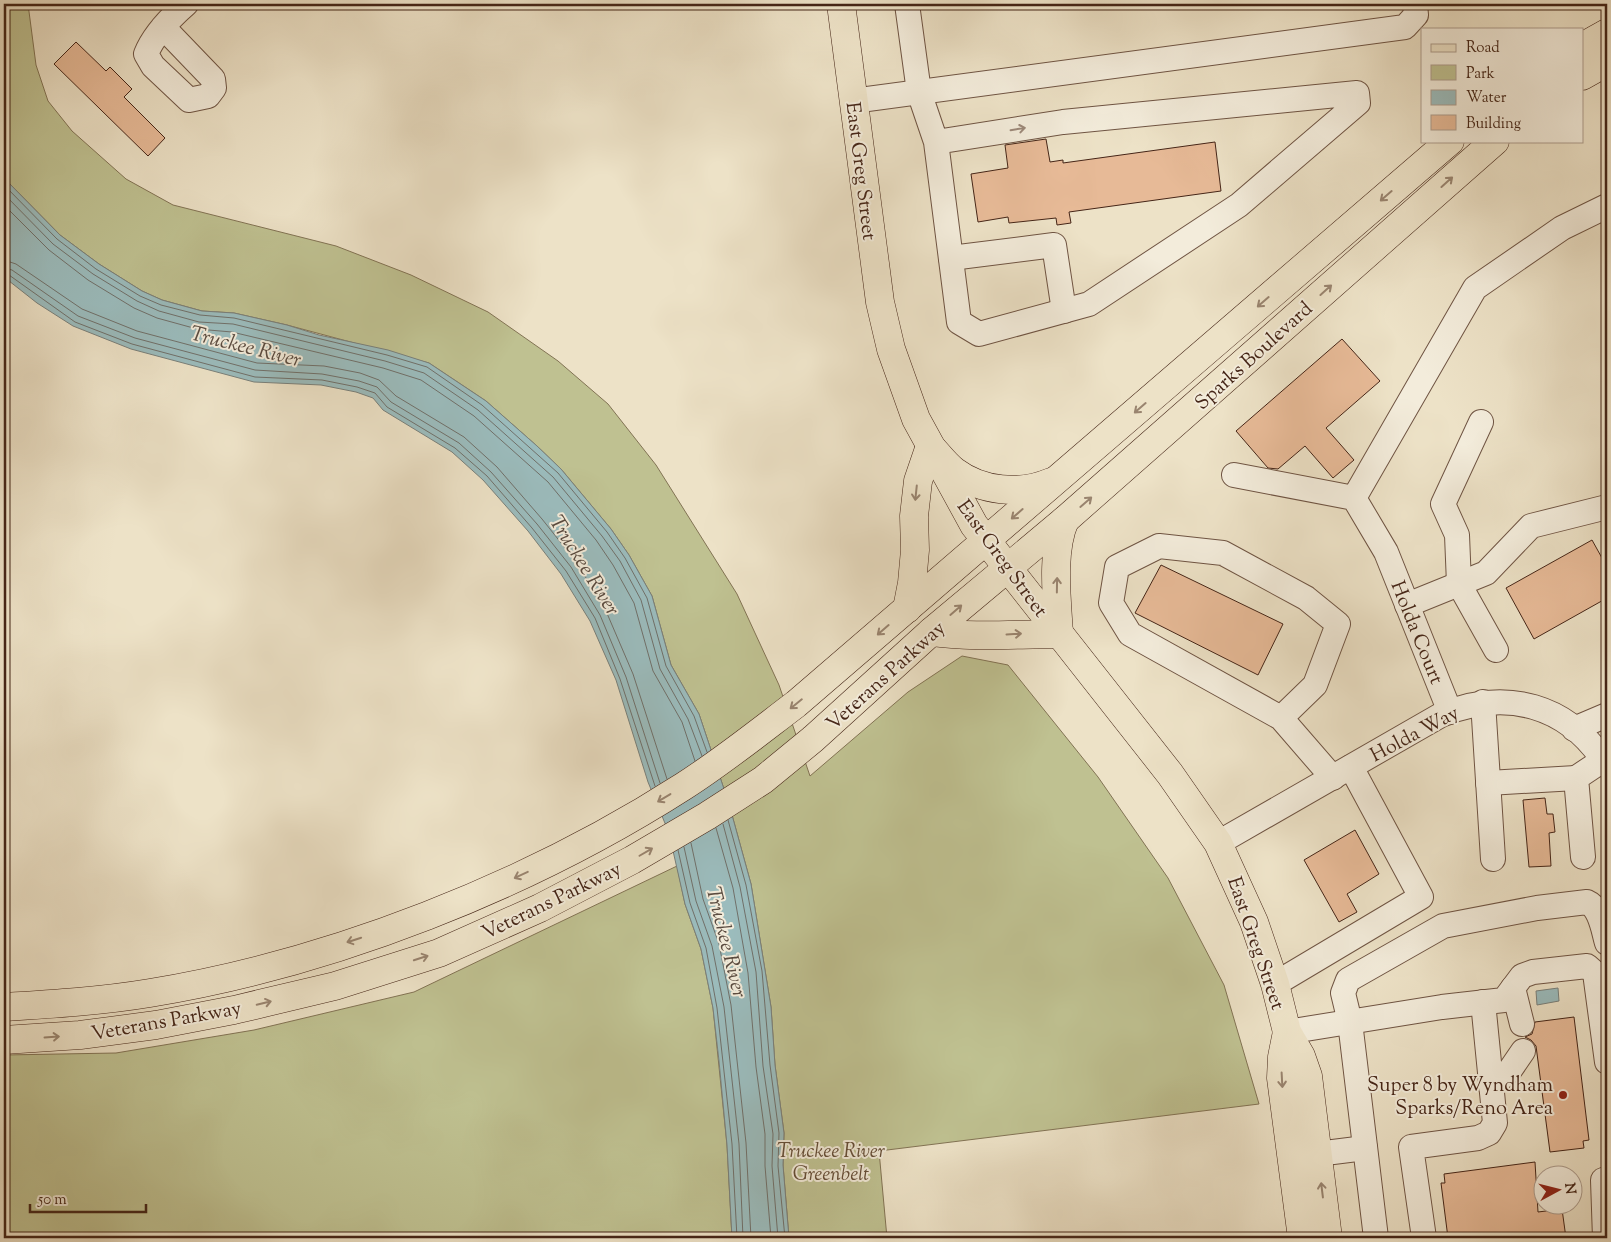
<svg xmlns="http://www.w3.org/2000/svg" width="1611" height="1242" font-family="'Sorts Mill Goudy',serif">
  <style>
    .green { fill: #bfc191; stroke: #827354 }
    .water { fill: #9bbcbd; stroke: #79807b }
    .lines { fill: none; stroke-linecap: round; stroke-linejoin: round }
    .shore { stroke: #70706a; stroke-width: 1 }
    .building { fill: #e7ba97; stroke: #452517 }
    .minor-casing { stroke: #6f5443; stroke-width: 26 }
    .major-casing { stroke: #452517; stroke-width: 29 }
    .minor { stroke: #f3ecdb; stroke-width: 24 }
    .major { stroke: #ede2c7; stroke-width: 28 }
    .oneway { stroke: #9c8879 }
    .oneway2 { stroke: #99846f }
    .poi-dot { fill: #8f2418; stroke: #f3ecdb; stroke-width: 2 }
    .labels { text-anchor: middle; stroke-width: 4; stroke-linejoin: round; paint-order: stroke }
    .street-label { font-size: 20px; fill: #452517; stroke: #f3ecdb }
    .poi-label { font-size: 20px; fill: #452517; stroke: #f3ecdb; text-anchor: end }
    .park-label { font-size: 20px; font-style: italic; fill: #644c36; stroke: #f3ecdb }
    .water-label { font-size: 21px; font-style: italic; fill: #5a4b40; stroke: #f3ecdb }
  </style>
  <rect width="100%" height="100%" fill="#ede2c7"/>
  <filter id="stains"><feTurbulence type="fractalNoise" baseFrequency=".004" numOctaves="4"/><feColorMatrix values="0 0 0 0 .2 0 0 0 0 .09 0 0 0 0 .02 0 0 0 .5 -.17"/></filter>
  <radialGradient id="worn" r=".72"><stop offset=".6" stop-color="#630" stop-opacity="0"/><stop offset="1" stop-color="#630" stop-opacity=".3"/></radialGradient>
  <g class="green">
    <path d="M 4,4 L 28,4 L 36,65 L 48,101 L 72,131 L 126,179 L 173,205 L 336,246 L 411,275 L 488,312 L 558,361 L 608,404 L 656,465 L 737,594 L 779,685 L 810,776 L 908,692 L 962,656 L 1008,665 L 1098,777 L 1168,878 L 1224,985 L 1259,1104 L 879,1151 L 887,1238 L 789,1238 L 783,1165 L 784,1133 L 775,1065 L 771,1007 L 751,884 L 729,804 L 699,714 L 671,665 L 652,596 L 629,555 L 611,529 L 561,469 L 537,446 L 486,401 L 429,363 L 287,325 L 234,313 L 202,311 L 162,300 L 142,291 L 99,264 L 60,235 L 4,178 Z"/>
    <path d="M 677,866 L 685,904 L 701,949 L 713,1008 L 727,1145 L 732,1238 L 4,1238 L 4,1055 L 116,1053 L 254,1030 L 414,992 Z"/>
  </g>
  <g class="water">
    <path d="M 4,178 L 60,235 L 99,264 L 142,291 L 162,300 L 202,311 L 234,313 L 287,325 L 319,335 L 388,350 L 429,363 L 486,401 L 537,446 L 561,469 L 611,529 L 629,555 L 652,596 L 671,665 L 699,714 L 729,804 L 751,884 L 771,1007 L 775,1065 L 784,1133 L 783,1165 L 789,1238 L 732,1238 L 727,1145 L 719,1061 L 713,1008 L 701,949 L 685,904 L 669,833 L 648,782 L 616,680 L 590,621 L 561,574 L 528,531 L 483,480 L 452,452 L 383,410 L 373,398 L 356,392 L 321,385 L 254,382 L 131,349 L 73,326 L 37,303 L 4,277 Z"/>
    <path d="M 1558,988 L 1559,1001 L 1537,1005 L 1536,991 Z"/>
  </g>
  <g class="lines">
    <g class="shore">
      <path d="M 4,185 L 57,239 L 96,269 L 140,296 L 161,305 L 200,315 L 234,318 L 387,355 L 427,367 L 482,405 L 558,473 L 607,532 L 625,558 L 647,598 L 666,666 L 694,716 L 707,752"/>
      <path d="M 4,194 L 53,244 L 93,274 L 137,301 L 159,311 L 199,322 L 233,324 L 385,361 L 424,373 L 478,410 L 553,477 L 602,536 L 620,561 L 641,600 L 660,669 L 688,719 L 702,756"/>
      <path d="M 4,205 L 49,250 L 88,280 L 134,308 L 157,318 L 197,329 L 232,332 L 383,368 L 421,380 L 474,416 L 548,482 L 596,540 L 613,565 L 634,603 L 653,671 L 682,722 L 695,761"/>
      <path d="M 4,260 L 16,264 L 82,309 L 137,331 L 257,363 L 324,366 L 360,373 L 379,380 L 396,396 L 464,437 L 497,467 L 542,519 L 577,563 L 606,611 L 633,674 L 667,779"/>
      <path d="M 4,268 L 12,270 L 78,316 L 135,338 L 255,370 L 322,374 L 359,381 L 377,387 L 391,402 L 459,443 L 491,472 L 537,524 L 571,567 L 600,615 L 626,677 L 660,783"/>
      <path d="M 4,274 L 9,275 L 75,322 L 132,344 L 255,377 L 322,380 L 357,387 L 375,393 L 387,407 L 455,448 L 487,476 L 532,528 L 566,571 L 595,618 L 620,679 L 655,786"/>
      <path d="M 728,820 L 746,885 L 762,971 L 770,1065 L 779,1133 L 778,1166 L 785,1238"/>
      <path d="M 723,824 L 740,887 L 756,972 L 763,1066 L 773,1134 L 772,1166 L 778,1238"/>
      <path d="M 716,828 L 733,888 L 748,973 L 756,1067 L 765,1134 L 765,1166 L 771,1238"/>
      <path d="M 691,843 L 703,899 L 719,944 L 731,1005 L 746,1143 L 751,1238"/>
      <path d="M 684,847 L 696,901 L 712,946 L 724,1007 L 739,1144 L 743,1238"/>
      <path d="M 678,850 L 690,903 L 706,948 L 717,1008 L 732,1144 L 737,1238"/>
    </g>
  </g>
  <g class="building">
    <path d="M 76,42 L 106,71 L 110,67 L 132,89 L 124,97 L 165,138 L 148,156 L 54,64 Z"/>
    <path d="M 1046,139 L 1050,162 L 1063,160 L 1063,163 L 1215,142 L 1221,191 L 1069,212 L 1071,223 L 1057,225 L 1056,218 L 1009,223 L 1008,217 L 978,222 L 971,174 L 1008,168 L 1005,145 Z"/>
    <path d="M 1342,339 L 1380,381 L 1326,428 L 1354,460 L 1333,478 L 1305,446 L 1278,469 L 1268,468 L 1236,431 Z"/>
    <path d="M 1592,540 L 1607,567 L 1607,598 L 1534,639 L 1506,588 Z"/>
    <path d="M 1161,565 L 1283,624 L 1258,675 L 1135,613 Z"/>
    <path d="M 1545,798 L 1547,814 L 1553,814 L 1555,832 L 1549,833 L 1551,866 L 1529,867 L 1523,800 Z"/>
    <path d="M 1355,830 L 1379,874 L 1347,894 L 1357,912 L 1339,922 L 1304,860 Z"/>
    <path d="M 1574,1017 L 1589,1140 L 1583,1141 L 1584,1148 L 1550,1152 L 1536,1046 L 1531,1040 L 1525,1037 L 1532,1034 L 1535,1022 Z"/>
    <path d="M 1535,1162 L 1538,1212 L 1562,1209 L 1566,1238 L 1448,1238 L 1441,1183 L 1445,1183 L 1444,1174 Z"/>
  </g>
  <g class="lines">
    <defs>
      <g id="minor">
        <path d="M 907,4 L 919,92 L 936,142 L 959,322 L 979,334 L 1089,304 L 1239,205 L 1358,103 L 1357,93 L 1063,122 L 936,142"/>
        <path d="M 163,27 L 213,79 L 214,88 L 208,96 L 189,100 L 153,66 L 146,54 C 154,34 170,18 186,4"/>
        <path d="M 860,100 L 1405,27 L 1416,15 L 1415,4"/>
        <path d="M 951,258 L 1054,245 L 1064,311"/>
        <path d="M 1481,422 L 1443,504 L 1457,535 L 1459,584 L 1496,650"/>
        <path d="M 1234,475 L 1354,498 L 1386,552 L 1450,712"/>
        <path d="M 1354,498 L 1475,288 L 1562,228 L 1607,206"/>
        <path d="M 1407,605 L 1486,573 L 1531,526 L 1607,507"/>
        <path d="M 1483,702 L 1493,859"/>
        <path d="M 1281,718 L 1315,685 L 1338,624 L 1306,598 L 1223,553 L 1159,546 L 1117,567 L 1111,603 L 1130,634 L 1281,718 L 1333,778"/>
        <path d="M 1574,729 L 1607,715"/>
        <path d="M 1488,783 L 1576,778"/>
        <path d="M 1218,843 L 1441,715 C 1506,688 1569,704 1607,766"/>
        <path d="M 1583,857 L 1576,778 L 1603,760"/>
        <path d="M 1275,984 L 1421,897 L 1351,767"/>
        <path d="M 1513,988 L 1522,1024"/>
        <path d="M 1287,1032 L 1442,1007 L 1504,1000 L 1522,976 L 1533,972 L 1587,966 L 1595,973 L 1607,1062"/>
        <path d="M 1491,1087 L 1510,1070 L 1523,1051"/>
        <path d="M 1317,1154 L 1365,1148"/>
        <path d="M 1376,1238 L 1350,1022 L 1343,993 L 1348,980 L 1443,926 L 1537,908 L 1587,902 C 1601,908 1603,930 1607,943"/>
        <path d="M 1424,1238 L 1411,1147 L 1478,1138 L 1489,1133 L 1495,1123 L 1483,1002"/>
        <path d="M 1605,1238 L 1603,1180 L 1607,1179"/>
      </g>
      <g id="major">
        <path d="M 841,4 L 880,302 L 891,349 L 916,419 L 974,525 L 1170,774 L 1218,843 L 1254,922 L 1275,984 L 1287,1032 L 1301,1056 L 1308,1076 L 1328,1238"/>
        <path d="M 1582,47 L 1607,33"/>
        <path d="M 1582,76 L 1607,62"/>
        <path d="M 907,609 L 912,583 L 915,550 L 914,516 L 918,481 L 930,446 C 938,454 945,464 954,471 C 982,492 1020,495 1051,482"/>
        <path d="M 931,632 C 973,638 1016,634 1059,634 C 1057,600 1051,551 1065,520"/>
        <path d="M 4,1007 C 53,1004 102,1001 150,993 C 333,963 528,886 684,786 C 723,761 759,732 796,704 L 1450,141"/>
        <path d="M 1287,1032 L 1282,1057 L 1281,1078 L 1302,1238"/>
        <path d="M 4,1040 L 80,1035 L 156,1025 L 234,1010 L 335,986 L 439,953 L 540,908 L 632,860 L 707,816 L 763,780 L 813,739 L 931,632 L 1065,520 L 1495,141"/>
      </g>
    </defs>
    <use href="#minor" class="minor-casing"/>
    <use href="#major" class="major-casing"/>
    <use href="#minor" class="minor"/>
    <use href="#major" class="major"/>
  </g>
  <defs><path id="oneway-shaft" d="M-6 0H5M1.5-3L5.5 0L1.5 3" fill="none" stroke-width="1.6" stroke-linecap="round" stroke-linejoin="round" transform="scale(1.25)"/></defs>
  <use class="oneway" href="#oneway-shaft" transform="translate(1018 129) rotate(-9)"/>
  <g class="oneway2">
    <use href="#oneway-shaft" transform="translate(1447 182) rotate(-42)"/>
    <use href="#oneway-shaft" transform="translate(1386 196) rotate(139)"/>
    <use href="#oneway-shaft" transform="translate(1326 290) rotate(-42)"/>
    <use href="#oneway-shaft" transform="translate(1263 302) rotate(139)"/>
    <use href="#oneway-shaft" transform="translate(1140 408) rotate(139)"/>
    <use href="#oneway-shaft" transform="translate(916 493) rotate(96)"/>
    <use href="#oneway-shaft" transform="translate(1086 502) rotate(-41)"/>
    <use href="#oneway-shaft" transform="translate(1017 514) rotate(139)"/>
    <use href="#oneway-shaft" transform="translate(1057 585) rotate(-89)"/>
    <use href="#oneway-shaft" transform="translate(956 610) rotate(-41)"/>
    <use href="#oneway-shaft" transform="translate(883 630) rotate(139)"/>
    <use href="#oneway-shaft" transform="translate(1014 634) rotate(-3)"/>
    <use href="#oneway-shaft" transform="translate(796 704) rotate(141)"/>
    <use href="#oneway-shaft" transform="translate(664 798) rotate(149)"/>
    <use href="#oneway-shaft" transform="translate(646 852) rotate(-30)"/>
    <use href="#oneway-shaft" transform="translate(521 875) rotate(155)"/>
    <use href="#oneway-shaft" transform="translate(354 940) rotate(162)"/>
    <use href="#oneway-shaft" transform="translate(421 958) rotate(-18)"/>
    <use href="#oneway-shaft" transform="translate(264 1003) rotate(-13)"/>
    <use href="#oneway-shaft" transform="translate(52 1037) rotate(-4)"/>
    <use href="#oneway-shaft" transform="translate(1282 1080) rotate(87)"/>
    <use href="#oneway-shaft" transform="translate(1322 1190) rotate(-97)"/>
  </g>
  <circle class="poi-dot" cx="1563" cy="1095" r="5"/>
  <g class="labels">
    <g class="street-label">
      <text transform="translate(862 171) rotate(83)" y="7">East Greg Street</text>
      <text transform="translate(1253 355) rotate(-42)" y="7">Sparks Boulevard</text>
      <text transform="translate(1003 558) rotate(54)" y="7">East Greg Street</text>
      <text transform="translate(1418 632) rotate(68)" y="7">Holda Court</text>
      <text transform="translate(885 675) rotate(-42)" y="7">Veterans Parkway</text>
      <text transform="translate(1414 733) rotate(-28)" y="7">Holda Way</text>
      <text transform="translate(551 900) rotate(-26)" y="7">Veterans Parkway</text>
      <text transform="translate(1257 943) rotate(71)" y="7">East Greg Street</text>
      <text transform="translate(166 1020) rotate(-10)" y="7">Veterans Parkway</text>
    </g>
    <g class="poi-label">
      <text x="1553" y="1091">Super 8 by Wyndham<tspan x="1553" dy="23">Sparks/Reno Area</tspan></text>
    </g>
    <g class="park-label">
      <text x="831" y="1157">Truckee River<tspan x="831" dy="23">Greenbelt</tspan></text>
    </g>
    <g class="water-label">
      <text transform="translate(246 346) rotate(14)" y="7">Truckee River</text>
      <text transform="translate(585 565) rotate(58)" y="7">Truckee River</text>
      <text transform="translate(727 942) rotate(76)" y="7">Truckee River</text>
    </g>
  </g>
  <rect width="1611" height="1242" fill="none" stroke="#ede2c7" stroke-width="20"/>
  <rect x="5" y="5" width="1601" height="1232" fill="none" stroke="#452517" stroke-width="2.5"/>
  <rect x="10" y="10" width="1591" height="1222" fill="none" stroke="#452517"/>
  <rect x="1421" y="28" width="162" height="115" fill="#f3ecdb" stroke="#ad9c8d"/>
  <rect x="1431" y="44" width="25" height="8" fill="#ede2c7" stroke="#ad9c8d"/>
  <text x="1466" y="52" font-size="15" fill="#452517">Road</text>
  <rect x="1431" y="65" width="25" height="15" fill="#bfc191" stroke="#ad9c8d"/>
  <text x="1466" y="78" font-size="15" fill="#452517">Park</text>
  <rect x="1431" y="90" width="25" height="15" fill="#9bbcbd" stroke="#ad9c8d"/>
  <text x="1466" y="102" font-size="15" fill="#452517">Water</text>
  <rect x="1431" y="115" width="25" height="15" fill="#e7ba97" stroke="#ad9c8d"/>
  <text x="1466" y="128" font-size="15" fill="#452517">Building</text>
  <g transform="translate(1558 1190) rotate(83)"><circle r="24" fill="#f3ecdb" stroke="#ad9c8d"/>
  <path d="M0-4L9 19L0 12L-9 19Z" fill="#8f2418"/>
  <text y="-8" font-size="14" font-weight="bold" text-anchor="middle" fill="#452517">N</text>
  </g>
  <path d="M30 1204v8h116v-8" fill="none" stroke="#452517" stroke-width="2.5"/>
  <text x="38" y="1204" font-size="15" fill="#452517" stroke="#f3ecdb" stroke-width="4" paint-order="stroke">50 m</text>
  <rect width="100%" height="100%" filter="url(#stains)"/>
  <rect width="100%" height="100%" fill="url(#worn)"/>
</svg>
